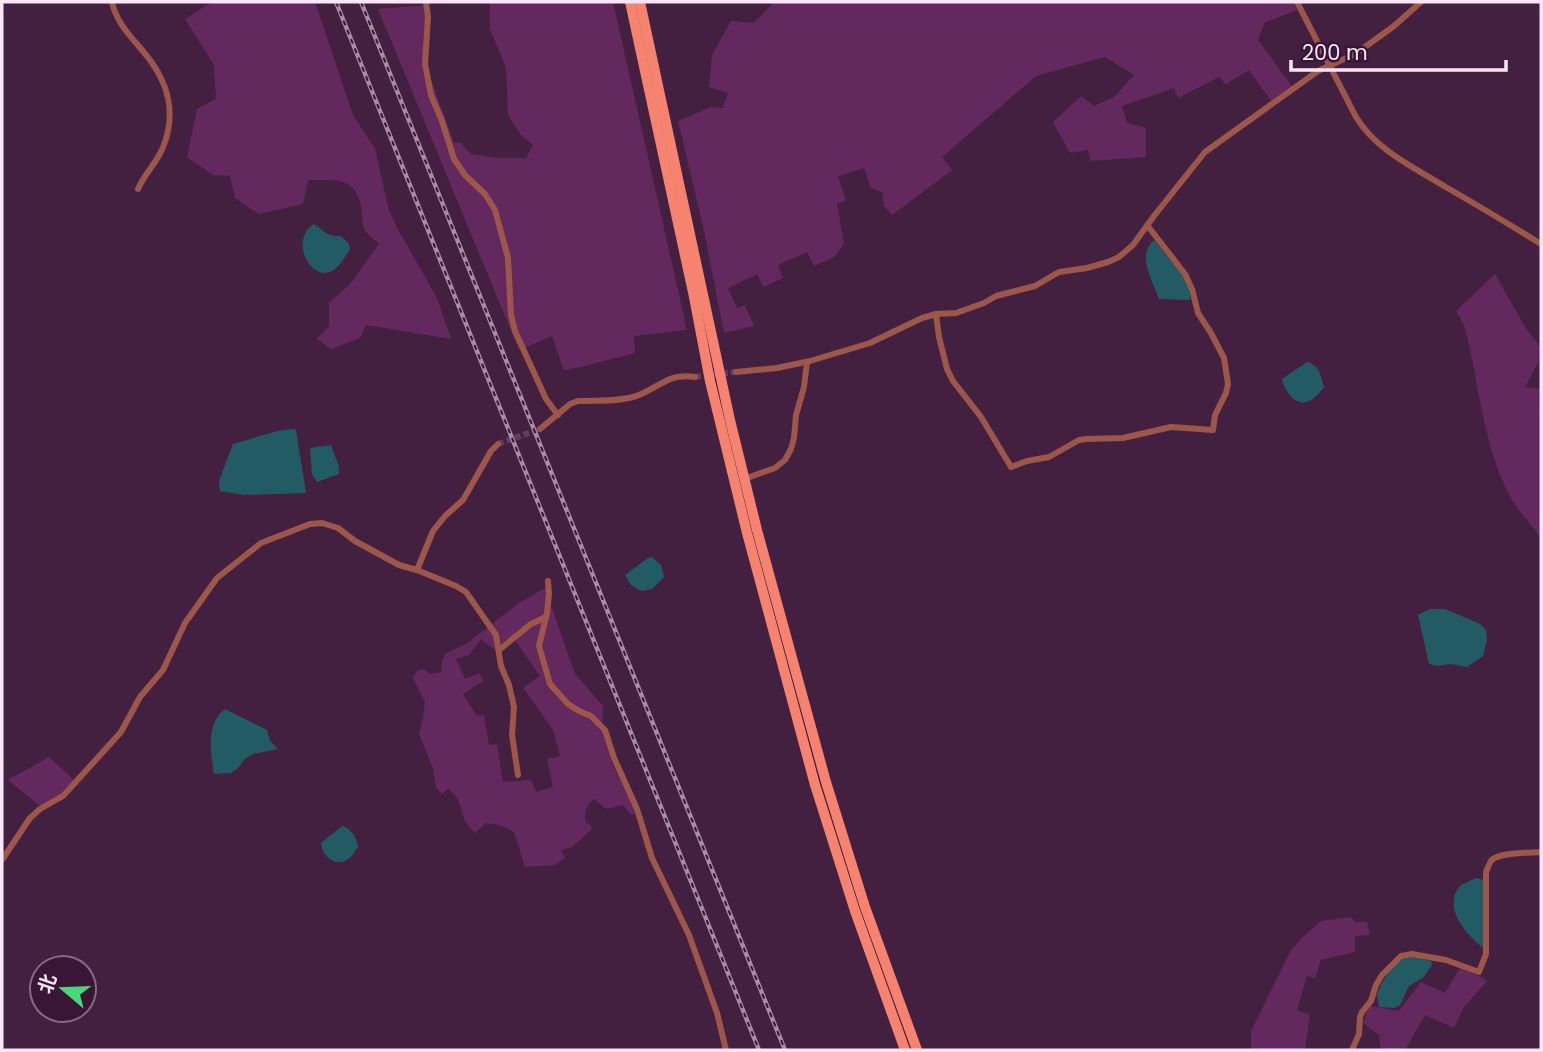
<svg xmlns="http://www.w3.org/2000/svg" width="1543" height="1052" font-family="Poppins,'Noto Sans SC',sans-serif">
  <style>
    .green { fill: #63295e; fill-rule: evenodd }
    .water { fill: #235b65 }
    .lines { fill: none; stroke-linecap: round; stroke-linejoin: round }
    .street-tunnel { stroke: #603e5c; stroke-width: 6; stroke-dasharray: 6 3; stroke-linecap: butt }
    .street { stroke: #9c564a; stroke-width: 6 }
    .primary { stroke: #f5836f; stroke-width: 10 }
    .rail-casing { stroke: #a88ba4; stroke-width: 4.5 }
    .rail { stroke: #391636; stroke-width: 2; stroke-dasharray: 5; stroke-linecap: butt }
  </style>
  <rect width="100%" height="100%" fill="#442040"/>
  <g class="green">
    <path d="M 212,2 L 315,2 L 353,115 L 375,149 L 389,210 L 396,226 L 437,298 L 451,339 L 366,325 L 360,338 L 331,349 L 317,339 L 329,326 L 329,303 L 352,282 L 379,244 C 374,239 366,234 364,228 C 361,221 363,213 361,206 C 353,174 335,181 308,180 L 303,204 L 259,214 L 235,198 L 230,176 L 213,175 L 187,157 L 197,109 L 216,99 L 214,65 L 185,19 Z"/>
    <path d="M 490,2 L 613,2 L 687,330 L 634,336 L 635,353 L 581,367 L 564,370 L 552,336 L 519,350 L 378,9 L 428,5 L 427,59 L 429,74 L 454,143 L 461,143 L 471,154 L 497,158 L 526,158 L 533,145 L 521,135 L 508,115 L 506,68 L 490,29 Z"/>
    <path d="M 774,2 L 1294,2 L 1297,10 L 1264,23 L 1258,40 L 1292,86 L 1271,101 L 1249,70 L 1226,84 L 1219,77 L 1178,98 L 1174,88 L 1122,106 L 1127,123 L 1146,128 L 1146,157 L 1091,161 L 1088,150 L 1070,153 L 1053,122 L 1081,96 L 1094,106 L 1114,97 L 1134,75 L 1105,57 L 1036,76 L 942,157 L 952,170 L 892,215 L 884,206 L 882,192 L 871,188 L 864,168 L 838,176 L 846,200 L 837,204 L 844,244 L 834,257 L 814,266 L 807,252 L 778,265 L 783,278 L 763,287 L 757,274 L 728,288 L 737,308 L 745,305 L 754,326 L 724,333 L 703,226 L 678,121 L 711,107 L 723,108 L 728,93 L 709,87 L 712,55 L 731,21 L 754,23 Z"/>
    <path d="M 1495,274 L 1525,327 L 1541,348 L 1541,357 L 1525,387 L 1541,389 L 1541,539 C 1533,525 1520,514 1512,500 C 1485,451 1480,394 1468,340 L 1464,325 L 1456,311 Z"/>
    <path d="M 545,588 L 575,674 L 603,706 L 602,729 L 613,766 L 631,799 L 635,814 L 631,815 L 623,805 L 606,809 L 594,799 C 587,804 583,813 586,822 L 592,826 L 591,830 L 572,847 L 561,850 L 565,858 L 555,865 L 525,867 L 514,832 L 500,825 L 486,823 L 475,833 C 472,830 469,828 467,824 C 458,812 465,801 448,789 L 442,794 L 436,788 L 433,768 L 419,734 L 423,718 L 425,702 L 413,678 L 417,671 L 423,669 L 430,674 L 441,672 L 442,661 L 445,654 L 466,644 L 519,603 ZM 512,636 L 540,676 L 523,688 L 553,730 L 560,756 L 547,759 L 553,787 L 536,792 L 531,780 L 503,782 L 497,744 L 489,745 L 484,715 L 477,716 L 463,694 L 483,681 L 479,673 L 465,679 L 456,659 L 469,655 L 481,639 L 494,649 Z"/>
    <path d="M 49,757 L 74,780 L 56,799 L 40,806 L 8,780 Z"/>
    <path d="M 1351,917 L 1355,922 L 1367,922 L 1370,935 L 1355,936 L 1355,952 L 1321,960 L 1315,978 L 1307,976 L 1297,1010 L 1310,1015 L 1305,1050 L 1251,1050 L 1251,1031 L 1291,950 L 1304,936 L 1321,921 Z"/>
    <path d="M 1460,968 L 1479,976 L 1487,981 L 1464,1007 L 1454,1028 L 1425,1015 L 1405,1050 L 1381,1050 L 1379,1035 L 1363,1023 L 1369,1006 L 1399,1011 L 1421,982 L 1445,993 Z"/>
  </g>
  <g class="water">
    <path d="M 314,224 C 326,231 326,237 341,236 L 349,244 L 350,250 C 345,256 340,267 332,271 C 310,282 289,239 314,224 Z"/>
    <path d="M 1154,240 C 1158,244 1162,249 1165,254 C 1176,267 1192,281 1190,300 L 1159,299 C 1153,281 1136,256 1154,240 Z"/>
    <path d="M 1307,362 C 1319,364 1321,377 1324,387 C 1321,391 1316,397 1311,400 C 1296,409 1285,391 1282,379 Z"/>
    <path d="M 294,429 L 296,430 L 306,493 L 244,495 L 220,491 L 219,481 L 233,444 C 253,439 273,430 294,429 Z"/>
    <path d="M 331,445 L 339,467 L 339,474 L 317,482 L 312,474 L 310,448 Z"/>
    <path d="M 652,557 L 661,565 L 664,577 L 652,589 L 641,591 L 631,585 L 625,575 L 648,558 Z"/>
    <path d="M 1430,609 L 1445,609 L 1480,624 L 1486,630 L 1487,639 L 1483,656 L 1467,667 L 1451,664 L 1437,666 L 1429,664 L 1418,615 Z"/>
    <path d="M 225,709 L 267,730 L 270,741 L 278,749 L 253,754 L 245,759 L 238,768 L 231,773 L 214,774 C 211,754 205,724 225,709 Z"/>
    <path d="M 342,826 C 351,828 357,838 358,847 C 357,848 352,856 351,857 C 338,869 322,858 321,843 Z"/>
    <path d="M 1476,878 L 1484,880 L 1484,947 L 1482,947 C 1467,935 1445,911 1457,890 C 1460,884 1470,881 1476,878 Z"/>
    <path d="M 1409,956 L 1431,961 L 1432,965 L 1424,977 L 1409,986 L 1400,1005 L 1394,1008 L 1379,1007 L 1377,995 L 1381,984 L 1398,959 Z"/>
  </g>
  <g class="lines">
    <g class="street-tunnel">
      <path d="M 695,377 L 736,372"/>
      <path d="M 498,444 L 540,429"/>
    </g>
    <g class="street">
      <path d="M 112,2 C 117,26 136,41 150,60 C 169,86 175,112 165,142 C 160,160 145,172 138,189"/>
      <path d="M 426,2 L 428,17 L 425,64 L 431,95 L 442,121 L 454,159 L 465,175 L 485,194 L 495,210 L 508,258 L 511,315 L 515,331 L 546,399 L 558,415"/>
      <path d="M 1297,2 L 1356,117 C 1376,150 1413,167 1444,186 C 1477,205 1509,224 1541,244"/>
      <path d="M 936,314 L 939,337 L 947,369 L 953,381 L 981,417 L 1011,467 L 1027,461 L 1049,457 L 1079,440 L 1086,439 L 1123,438 L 1171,427 L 1213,430 L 1215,415 L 1226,393 L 1228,384 L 1224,358 L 1211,333 L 1198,313 L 1192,289 L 1185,274 L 1147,225"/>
      <path d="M 736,372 L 777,368 L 810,361 L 870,343 L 922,318 L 936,314 L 956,313 L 984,303 L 996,296 L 1035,286 L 1059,272 L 1087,268 L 1108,262 L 1119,257 L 1133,245 L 1154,216 L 1205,152 L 1318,71 L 1353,55 L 1365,47 L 1394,26 L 1421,2"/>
      <path d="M 540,429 L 570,404 L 578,401 C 596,400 616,402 633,397 C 658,390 666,372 695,377"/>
      <path d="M 744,479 L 775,468 L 785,460 L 791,449 L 794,438 L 796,415 L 804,387 L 807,362"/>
      <path d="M 417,570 L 456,586 L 466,592 L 496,635 L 501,666 L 509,685 L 514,707 L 512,735 L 518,775"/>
      <path d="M 548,581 L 549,594 L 547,613 L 539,646 L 550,684 L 568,704 L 579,711 L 591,716 L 605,730 L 614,758 L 637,809 L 652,858 L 689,935 L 717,1013 L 726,1050"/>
      <path d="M 499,650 L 531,624 L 546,617"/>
      <path d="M 2,860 L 30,818 L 40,809 L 63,796 L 121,732 L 140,697 L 163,670 L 185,623 L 217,578 L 261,543 L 310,524 L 322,523 L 338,528 L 355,541 L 399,565 L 417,570 L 433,531 L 445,516 L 463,500 L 491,451 L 498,444"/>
      <path d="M 1352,1050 L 1359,1034 L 1360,1017 L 1362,1012 L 1371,1001 L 1376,985 L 1382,975 L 1401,956 L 1412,954 L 1446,960 L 1479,972 L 1486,954 L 1486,872 C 1487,870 1490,862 1491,861 C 1497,852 1530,853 1541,852"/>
    </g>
    <g class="primary">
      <path d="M 630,2 L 694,297 L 710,381 L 747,533 L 815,785 L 855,911 L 905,1050"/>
      <path d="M 640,2 L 730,420 L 757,530 L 826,782 L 865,907 L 917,1050"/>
    </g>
    <defs>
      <g id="rail">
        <path d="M 336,2 L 759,1050"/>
        <path d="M 361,2 L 785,1050"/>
      </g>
    </defs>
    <use href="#rail" class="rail-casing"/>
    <use href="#rail" class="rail"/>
  </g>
  <rect width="1543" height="1052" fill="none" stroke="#fde5f9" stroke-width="7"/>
  <g transform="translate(63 989) rotate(289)"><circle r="33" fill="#391636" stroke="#876984" stroke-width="2"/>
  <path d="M0-5L12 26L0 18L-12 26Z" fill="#48d779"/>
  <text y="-10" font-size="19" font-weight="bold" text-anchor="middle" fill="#fde5f9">北</text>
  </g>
  <path d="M1291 60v10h215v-10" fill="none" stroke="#fde5f9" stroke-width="3.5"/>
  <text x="1302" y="60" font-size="21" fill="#fde5f9" stroke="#391636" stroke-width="5" paint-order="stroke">200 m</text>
</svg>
